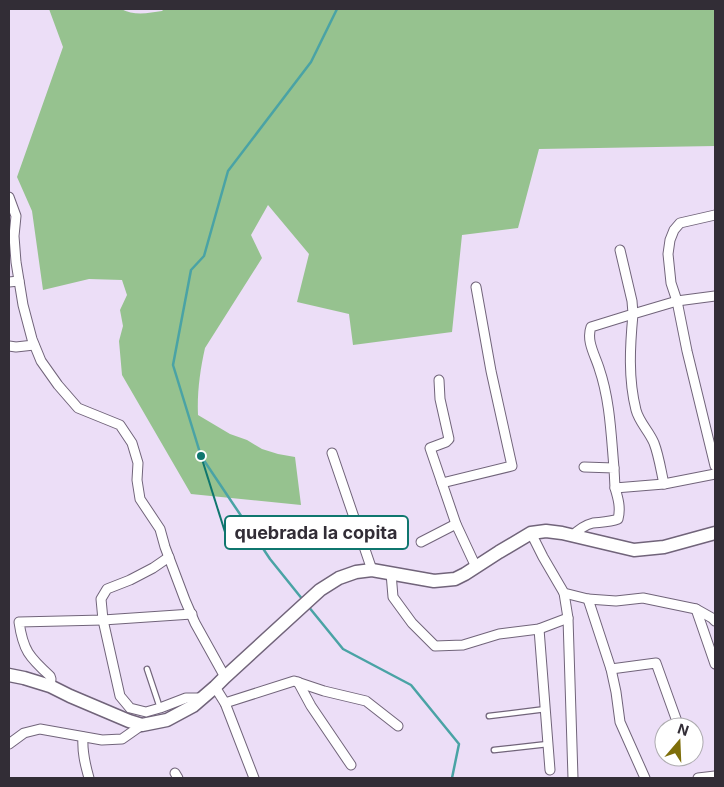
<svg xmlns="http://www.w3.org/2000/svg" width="724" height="787" font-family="Inter,sans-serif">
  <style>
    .forest { fill: #96c28f }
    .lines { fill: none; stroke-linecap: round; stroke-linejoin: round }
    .stream { stroke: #4aa3a5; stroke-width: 2.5 }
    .service-casing { stroke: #71647a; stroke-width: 7 }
    .minor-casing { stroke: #71647a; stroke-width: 11 }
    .secondary-casing { stroke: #71647a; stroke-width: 15 }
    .service { stroke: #fff; stroke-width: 4.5 }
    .minor { stroke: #fff; stroke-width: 9 }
    .secondary { stroke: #fff; stroke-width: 12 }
    .leader { fill: none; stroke: #0f766e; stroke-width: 2 }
    .callout-dot { fill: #0f766e; stroke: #fff; stroke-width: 2 }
    .callout { fill: #fff; stroke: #0f766e; stroke-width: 2 }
    .callout-label { font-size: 18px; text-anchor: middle; font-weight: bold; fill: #322d36 }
  </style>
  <rect width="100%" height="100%" fill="#ecdef7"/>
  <path class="forest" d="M 49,9 L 121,9 C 134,16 149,13 162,11 L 164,9 L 715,9 L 715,146 L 539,149 L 518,228 L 462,235 L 452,332 L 353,345 L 349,314 L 297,302 L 309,254 L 268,205 L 251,235 L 262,258 L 205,348 C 200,370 197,393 198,415 L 230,434 L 247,440 L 262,449 L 278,454 L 295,457 L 301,505 L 191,494 L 122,375 L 119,341 L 123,326 L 120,310 L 127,295 L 122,280 L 89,279 L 43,290 L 32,211 L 17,177 L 63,47 Z"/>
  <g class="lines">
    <g class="stream">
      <path d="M 303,600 L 270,559 L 201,456 L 173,365 L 191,270 L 204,256 L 228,171 L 311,62 L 337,9"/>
      <path d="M 308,606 L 343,649 L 411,685 L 459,744 L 452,778"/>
    </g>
    <defs>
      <g id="service">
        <path d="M 147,669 L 160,708"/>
        <path d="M 489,716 L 546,709"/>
        <path d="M 494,750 L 548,744"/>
      </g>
      <g id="minor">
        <path d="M 9,197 L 16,216 L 14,236 L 16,262 L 23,305 L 32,339 L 41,361 L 58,385 L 78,408 L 120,425 L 132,443 L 138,463 L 137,480 L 140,499 L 160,529 L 165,547 L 185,600 L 195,623 L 225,677"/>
        <path d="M 715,215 L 680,223 L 674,230 L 670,240 L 668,254 L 671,283 L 677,301 L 687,351 L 715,466"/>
        <path d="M 9,282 L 19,281"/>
        <path d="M 476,287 L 491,371 L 512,466 L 442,483 L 456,524 L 476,567"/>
        <path d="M 9,346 L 16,347 L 34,345"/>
        <path d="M 439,380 L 440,399 L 449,439 L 446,442 L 430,448 L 442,483"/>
        <path d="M 332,453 L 372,570"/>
        <path d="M 584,467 L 614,468 L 615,488 L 664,484 L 715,474"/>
        <path d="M 614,468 C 611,434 610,400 599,368 C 595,355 586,341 591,327 L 633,314 L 632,301 L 620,250"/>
        <path d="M 664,484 C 661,471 659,456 654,443 C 649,431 639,422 636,410 C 628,378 630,346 633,314 L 677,301 L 715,296"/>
        <path d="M 531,533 L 543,557 L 564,593 L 588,599 L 616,601 L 643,598 L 696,609 L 712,618 L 715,621"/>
        <path d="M 572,536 C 578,530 585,525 593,523 C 602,522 610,522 618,519 C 621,508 618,498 615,488"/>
        <path d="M 421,542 L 456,524"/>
        <path d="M 169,557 L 153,568 L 130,580 L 107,589 L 101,599 L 103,620 L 120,696 L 130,708 L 146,712 L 160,708 L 186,698 L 203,698"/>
        <path d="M 391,573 L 393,597 L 412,623 L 435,646 L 463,645 L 499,634 L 539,629 L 568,618"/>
        <path d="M 564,593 L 568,618 L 573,778"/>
        <path d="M 588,599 L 611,669 L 616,692 L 620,722 L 645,778"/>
        <path d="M 696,609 L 715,664"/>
        <path d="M 539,629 L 550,770"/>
        <path d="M 611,669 L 656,663 L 679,727"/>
        <path d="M 298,682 L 311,706 L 351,765"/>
        <path d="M 50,686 L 51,679 L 50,676 C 29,657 23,650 19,622 L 103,620 L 192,614"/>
        <path d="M 215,687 L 225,703 L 254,778"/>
        <path d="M 225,703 L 294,681 L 324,691 L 366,701 L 398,726"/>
        <path d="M 83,737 C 82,752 85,764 89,778"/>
        <path d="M 9,744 L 24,733 L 40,729 L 102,740 L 122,739 L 142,725"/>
        <path d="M 175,773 L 178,778"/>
        <path d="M 698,778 L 715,776"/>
      </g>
      <path id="secondary" d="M 9,675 L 24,678 L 50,686 L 70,696 L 129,721 L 142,725 L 167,720 L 193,706 L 215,687 L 225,677 L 320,590 L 339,578 L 356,572 L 372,570 L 434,581 L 455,579 L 465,574 L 499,552 L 531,533 L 546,531 L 562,533 L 634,550 L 664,547 L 715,533"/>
    </defs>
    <use href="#service" class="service-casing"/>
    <use href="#minor" class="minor-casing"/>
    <use href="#secondary" class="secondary-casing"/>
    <use href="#service" class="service"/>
    <use href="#minor" class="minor"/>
    <use href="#secondary" class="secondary"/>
  </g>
  <path class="leader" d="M201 456L225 532"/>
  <circle class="callout-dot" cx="201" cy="456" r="5"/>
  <rect class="callout" x="225" y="516" width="183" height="33" rx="5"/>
  <g class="callout-label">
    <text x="316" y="539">quebrada la copita</text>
  </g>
  <rect width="724" height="787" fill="none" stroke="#322d36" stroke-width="20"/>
  <g transform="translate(679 742) rotate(19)"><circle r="24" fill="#ffffff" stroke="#adabaf"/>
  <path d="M0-4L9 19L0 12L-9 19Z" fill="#7e6e0a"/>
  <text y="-8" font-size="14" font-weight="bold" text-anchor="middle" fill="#322d36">N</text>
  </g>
</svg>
